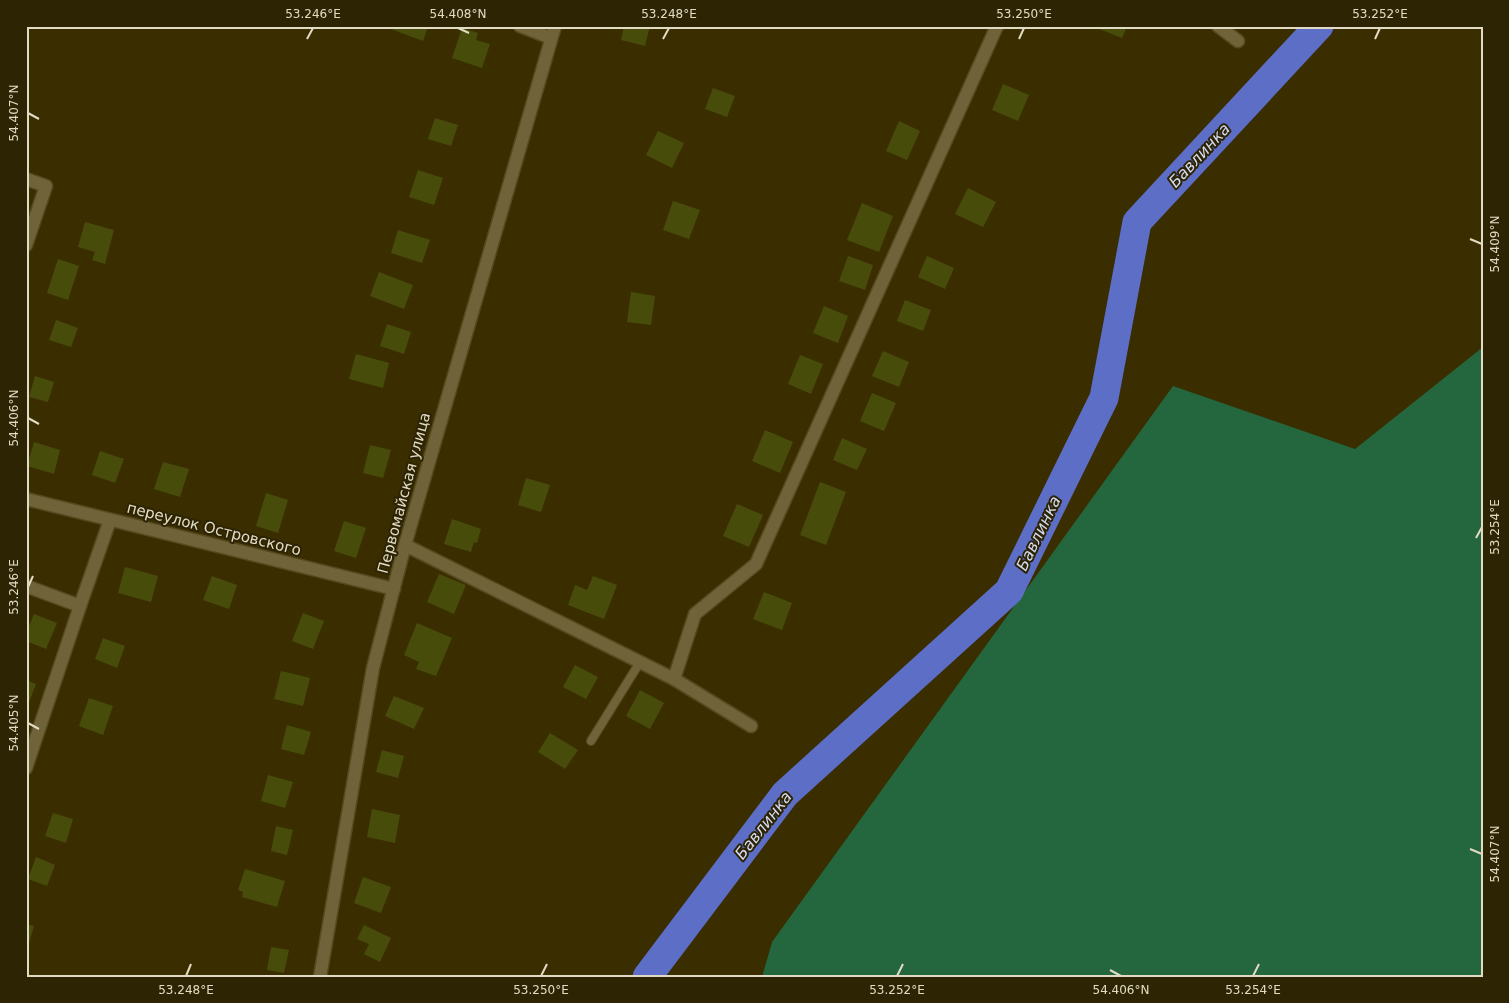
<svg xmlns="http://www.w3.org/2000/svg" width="1509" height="1003" font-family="'DejaVu Sans',sans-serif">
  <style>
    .green { fill: #24663d }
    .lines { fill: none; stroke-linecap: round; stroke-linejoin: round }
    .river { stroke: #5d6ec7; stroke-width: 29 }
    .building { fill: #484c0b }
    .service-casing { stroke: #55491f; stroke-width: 10 }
    .minor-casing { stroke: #55491f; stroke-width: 15 }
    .tertiary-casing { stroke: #55491f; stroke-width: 15 }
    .service { stroke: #706339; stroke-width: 8 }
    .minor { stroke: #706339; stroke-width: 12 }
    .tertiary { stroke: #706339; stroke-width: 12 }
    .ticks { fill: none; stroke: #e2dbc4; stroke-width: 2 }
    .labels { text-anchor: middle; stroke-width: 4; stroke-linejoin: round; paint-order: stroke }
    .street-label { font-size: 15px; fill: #e2dbc4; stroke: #2d2403 }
    .water-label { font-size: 16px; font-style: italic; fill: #d5dcf4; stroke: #2d2403 }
    .neatline { fill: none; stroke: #e2dbc4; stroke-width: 2 }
    .ticks-label { font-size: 12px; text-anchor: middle; fill: #e2dbc4 }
  </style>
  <rect width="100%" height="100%" fill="#3a2d00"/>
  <path class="green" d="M 1483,347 L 1483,977 L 762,977 L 772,942 L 1173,386 L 1355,449 Z"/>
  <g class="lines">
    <path class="river" d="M 647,977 L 785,794 L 1009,591 L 1104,398 L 1137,222 L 1319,26"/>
  </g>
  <g class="building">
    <path d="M 392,26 L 428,26 L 423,41 L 391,29 Z"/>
    <path d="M 624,26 L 650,26 L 645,46 L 621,40 Z"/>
    <path d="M 1098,26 L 1127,26 L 1122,38 L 1097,28 Z"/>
    <path d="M 462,28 L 478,33 L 476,40 L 490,44 L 482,68 L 452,58 Z"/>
    <path d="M 1003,84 L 1029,95 L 1018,121 L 992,110 Z"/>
    <path d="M 713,88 L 735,96 L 727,117 L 705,109 Z"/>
    <path d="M 435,118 L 458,125 L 451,146 L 428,139 Z"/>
    <path d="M 899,121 L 920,131 L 907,160 L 886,151 Z"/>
    <path d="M 658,131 L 684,143 L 672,168 L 646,155 Z"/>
    <path d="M 418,170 L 443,178 L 434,205 L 409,197 Z"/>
    <path d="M 968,188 L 996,202 L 983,227 L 955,214 Z"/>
    <path d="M 673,201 L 700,210 L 689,239 L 663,230 Z"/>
    <path d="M 862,203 L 893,216 L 879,252 L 847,240 Z"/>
    <path d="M 85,222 L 114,230 L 105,264 L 92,260 L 95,252 L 78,247 Z"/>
    <path d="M 398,230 L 430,240 L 422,263 L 391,253 Z"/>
    <path d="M 848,256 L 873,265 L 865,290 L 839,281 Z"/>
    <path d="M 927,256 L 954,268 L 945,289 L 918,277 Z"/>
    <path d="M 58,259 L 79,266 L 68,300 L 47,293 Z"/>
    <path d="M 379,272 L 413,285 L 404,309 L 370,296 Z"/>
    <path d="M 631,292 L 655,296 L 651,325 L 627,322 Z"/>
    <path d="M 905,300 L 931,310 L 923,331 L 897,321 Z"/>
    <path d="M 824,306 L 848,316 L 838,343 L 813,333 Z"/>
    <path d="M 56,320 L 78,328 L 71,347 L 49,340 Z"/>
    <path d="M 387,324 L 411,332 L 404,354 L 380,346 Z"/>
    <path d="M 883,351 L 909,362 L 899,387 L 872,376 Z"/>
    <path d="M 356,354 L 389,363 L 383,388 L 349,379 Z"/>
    <path d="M 800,355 L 823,364 L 811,394 L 788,384 Z"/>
    <path d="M 35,376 L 54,382 L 48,402 L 29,397 Z"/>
    <path d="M 872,393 L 896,403 L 884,431 L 860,421 Z"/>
    <path d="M 765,430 L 793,442 L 780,473 L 752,461 Z"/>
    <path d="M 842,438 L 867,449 L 857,470 L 833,460 Z"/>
    <path d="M 34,442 L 60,450 L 54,474 L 27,466 Z"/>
    <path d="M 370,445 L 391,450 L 383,478 L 363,473 Z"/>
    <path d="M 100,451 L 124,459 L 115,483 L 92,475 Z"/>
    <path d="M 163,462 L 189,469 L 180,497 L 154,489 Z"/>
    <path d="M 526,478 L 550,485 L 541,512 L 518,505 Z"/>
    <path d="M 820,482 L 846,492 L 826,545 L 800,535 Z"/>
    <path d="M 266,493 L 288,500 L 278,533 L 256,526 Z"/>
    <path d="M 737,504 L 763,515 L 749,547 L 723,536 Z"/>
    <path d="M 452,519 L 481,529 L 477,543 L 474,542 L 471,552 L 444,544 Z"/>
    <path d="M 344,521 L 366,528 L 356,558 L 334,551 Z"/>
    <path d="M 125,567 L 158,576 L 151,602 L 118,593 Z"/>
    <path d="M 439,574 L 466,585 L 454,614 L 427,602 Z"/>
    <path d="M 212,576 L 237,585 L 229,609 L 203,600 Z"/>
    <path d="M 593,576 L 617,585 L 604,619 L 568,605 L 575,585 L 587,590 Z"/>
    <path d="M 764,592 L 792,603 L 782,630 L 753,619 Z"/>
    <path d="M 303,613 L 324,621 L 313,649 L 292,641 Z"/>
    <path d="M 34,614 L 57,623 L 46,649 L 26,641 L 26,633 Z"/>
    <path d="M 417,623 L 452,638 L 436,676 L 416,669 L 419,662 L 404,655 Z"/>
    <path d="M 103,638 L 125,646 L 117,668 L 95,659 Z"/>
    <path d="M 575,665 L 598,677 L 586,699 L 563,687 Z"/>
    <path d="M 281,671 L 310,678 L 303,706 L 274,699 Z"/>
    <path d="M 26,680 L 36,684 L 26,710 Z"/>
    <path d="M 640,690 L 664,703 L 650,729 L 626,716 Z"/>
    <path d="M 394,696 L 424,708 L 414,729 L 385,716 Z"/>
    <path d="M 89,698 L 113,706 L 103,735 L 79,726 Z"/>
    <path d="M 287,725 L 311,732 L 304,755 L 281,749 Z"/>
    <path d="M 550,733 L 578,750 L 565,769 L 538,752 Z"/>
    <path d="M 382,750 L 404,756 L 398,778 L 376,772 Z"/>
    <path d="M 268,775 L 293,782 L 285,808 L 261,801 Z"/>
    <path d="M 372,809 L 400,815 L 395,843 L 367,837 Z"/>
    <path d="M 53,813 L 73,819 L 66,843 L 45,836 Z"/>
    <path d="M 276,826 L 293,830 L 287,855 L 271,851 Z"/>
    <path d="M 36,857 L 55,865 L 47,886 L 28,879 Z"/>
    <path d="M 245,869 L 285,881 L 277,907 L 242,897 L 243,892 L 238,890 Z"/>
    <path d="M 363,877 L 391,887 L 381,913 L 354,903 Z"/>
    <path d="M 26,924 L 34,926 L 27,950 L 26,950 Z"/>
    <path d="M 364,925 L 391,938 L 380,962 L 364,954 L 369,944 L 357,939 Z"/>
    <path d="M 271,947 L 289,950 L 284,973 L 267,970 Z"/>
  </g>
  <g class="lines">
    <defs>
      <path id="service" d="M 591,741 L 640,662"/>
      <g id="minor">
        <path d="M 520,26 L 551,38"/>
        <path d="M 1218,26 L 1238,41"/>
        <path d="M 26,179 L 46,186 L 26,245"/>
        <path d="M 26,499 L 394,589"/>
        <path d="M 405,545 L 674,679 L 751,726"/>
        <path d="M 26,586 L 80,606"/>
        <path d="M 674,679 L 695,614 L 756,564 L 997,26"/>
        <path d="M 26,768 L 80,606 L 110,520"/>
      </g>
      <path id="tertiary" d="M 320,977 L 373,668 L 405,545 L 555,26"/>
    </defs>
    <use href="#service" class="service-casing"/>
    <use href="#minor" class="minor-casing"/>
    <use href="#tertiary" class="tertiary-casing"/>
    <use href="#service" class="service"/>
    <use href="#minor" class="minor"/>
    <use href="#tertiary" class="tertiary"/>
  </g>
  <path class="ticks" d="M 458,28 L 469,33M 307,39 L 313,28M 663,39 L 669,28M 1019,39 L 1024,28M 1375,39 L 1380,28M 28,113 L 39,119M 1470,239 L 1482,244M 28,418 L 39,424M 1476,538 L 1482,527M 28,587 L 33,576M 28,723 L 39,729M 1470,849 L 1482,854M 1110,970 L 1121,976M 186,976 L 191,964M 541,976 L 547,964M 897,976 L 903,964M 1253,976 L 1259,964"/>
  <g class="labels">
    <g class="street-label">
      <text transform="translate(404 493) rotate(-75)" y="5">Первомайская улица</text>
      <text transform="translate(214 529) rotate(14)" y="5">переулок Островского</text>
    </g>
    <g class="water-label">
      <text transform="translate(1199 155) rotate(-47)" y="6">Бавлинка</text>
      <text transform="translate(1038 533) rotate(-64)" y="6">Бавлинка</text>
      <text transform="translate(763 825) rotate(-52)" y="6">Бавлинка</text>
    </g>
  </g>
  <rect width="1509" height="1003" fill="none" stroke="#2d2403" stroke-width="55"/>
  <rect x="28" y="28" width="1454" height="948" class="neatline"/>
  <g class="ticks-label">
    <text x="313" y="18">53.246°E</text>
    <text x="458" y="18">54.408°N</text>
    <text x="669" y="18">53.248°E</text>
    <text x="1024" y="18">53.250°E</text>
    <text x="1380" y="18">53.252°E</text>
    <text transform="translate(14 113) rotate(-90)" y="4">54.407°N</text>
    <text transform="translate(1495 244) rotate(-90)" y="4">54.409°N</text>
    <text transform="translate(14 418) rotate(-90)" y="4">54.406°N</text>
    <text transform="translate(1495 527) rotate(-90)" y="4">53.254°E</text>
    <text transform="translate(14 587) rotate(-90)" y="4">53.246°E</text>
    <text transform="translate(14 723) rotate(-90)" y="4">54.405°N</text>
    <text transform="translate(1495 854) rotate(-90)" y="4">54.407°N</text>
    <text x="186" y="994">53.248°E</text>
    <text x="541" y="994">53.250°E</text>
    <text x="897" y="994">53.252°E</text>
    <text x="1121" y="994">54.406°N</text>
    <text x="1253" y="994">53.254°E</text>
  </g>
</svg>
